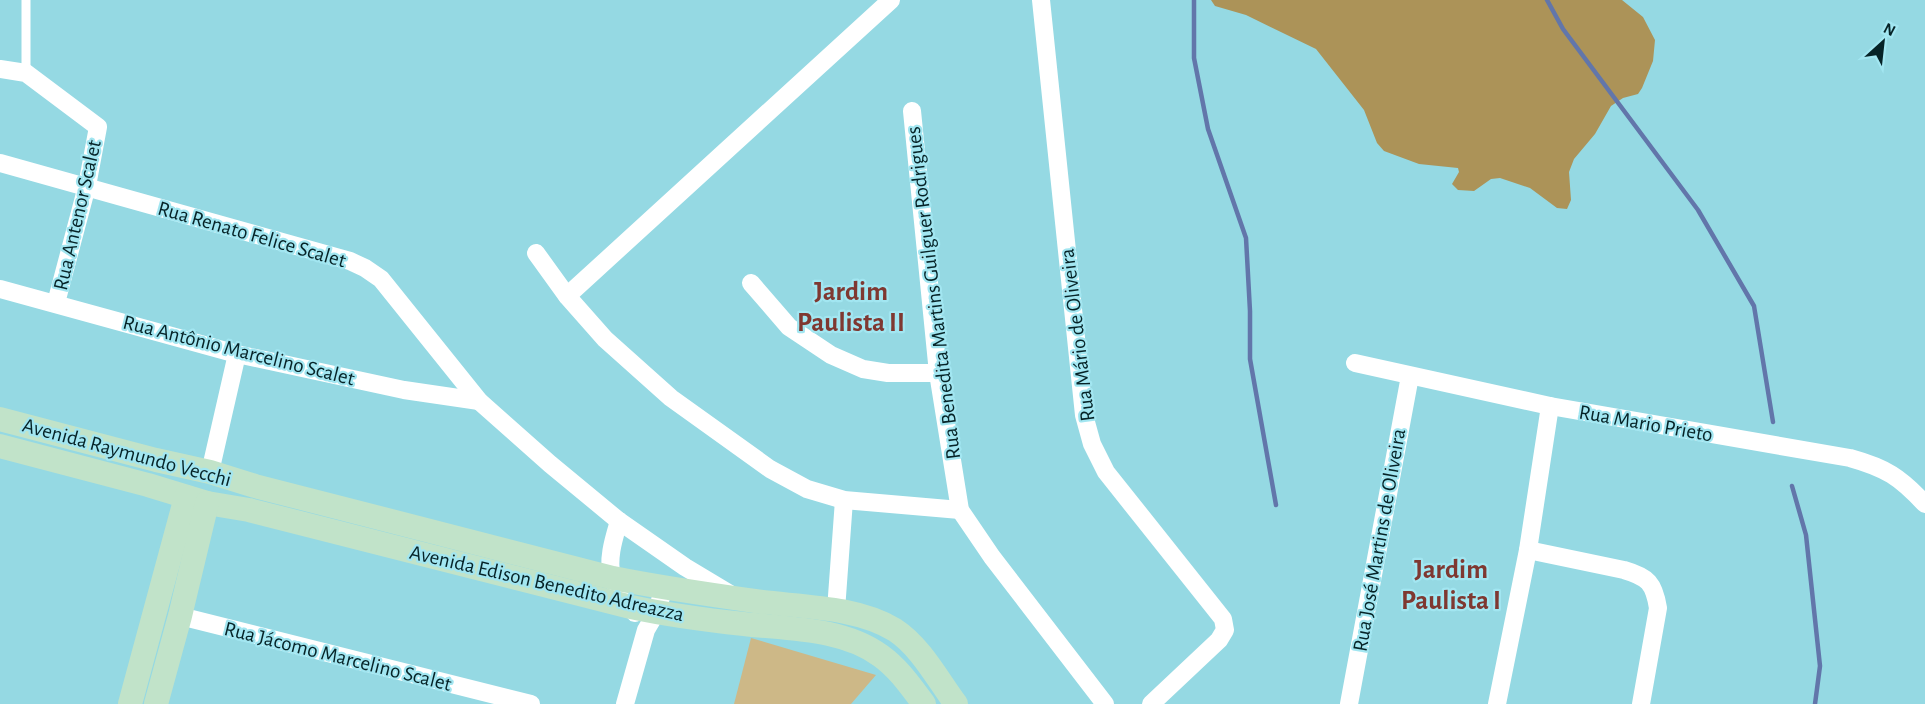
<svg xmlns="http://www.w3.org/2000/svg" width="1925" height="704" font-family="'Alegreya Sans',sans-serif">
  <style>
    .green { fill: #cdb887 }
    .forest { fill: #ac9358 }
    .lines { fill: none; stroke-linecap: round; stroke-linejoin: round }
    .stream { stroke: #6276aa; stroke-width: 4.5 }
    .lane { stroke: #fff; stroke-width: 9 }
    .street { stroke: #fff; stroke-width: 18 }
    .secondary { stroke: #c1e3c9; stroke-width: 24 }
    .labels { text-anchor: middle; stroke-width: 4.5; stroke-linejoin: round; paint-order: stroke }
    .street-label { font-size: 21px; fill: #062327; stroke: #a2e6f1 }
    .district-label { font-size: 27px; font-weight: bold; fill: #7f3831; stroke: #a2e6f1 }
  </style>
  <rect width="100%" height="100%" fill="#95d9e3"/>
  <path class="green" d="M 751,638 L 876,675 L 851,704 L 734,704 Z"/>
  <path class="forest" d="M 1211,0 L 1622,0 L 1643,17 L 1655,40 L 1653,61 L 1642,88 L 1638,94 L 1623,98 L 1611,106 L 1595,134 L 1574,159 L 1569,172 L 1571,200 L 1567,209 L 1557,208 L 1530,188 L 1500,178 L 1491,179 L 1474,191 L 1458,190 L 1452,184 L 1459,172 L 1458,168 L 1419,164 L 1384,151 L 1377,143 L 1364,110 L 1316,49 L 1246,15 L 1215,6 Z"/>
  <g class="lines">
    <g class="stream">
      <path d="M 1194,0 L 1194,58 L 1208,129 L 1246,238 L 1250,311 L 1250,359 L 1276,505"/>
      <path d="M 1547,0 L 1563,29 L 1698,210 L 1754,306 L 1773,422"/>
      <path d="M 1792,486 L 1806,535 L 1820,666 L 1815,704"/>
    </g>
    <path class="lane" d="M 26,0 L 26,73"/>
    <g class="street">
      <path d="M 1041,0 L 1084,415 L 1092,444 L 1106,472 L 1223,619 L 1225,630 L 1219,640 L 1151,704"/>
      <path d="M 0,69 L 26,73 L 98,127 L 87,186 L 56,303"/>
      <path d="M 912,111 L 938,373 L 960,510 L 992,557 L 1105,704"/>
      <path d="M 0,163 L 350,261 L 365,268 L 381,279 L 479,401 L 550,464 L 619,521 L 685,567 L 730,594"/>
      <path d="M 536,253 L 567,296 L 605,339 L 671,398 L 770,469 L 807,489 L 844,500 L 960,510"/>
      <path d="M 751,283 L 789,327 L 831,355 L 863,369 L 888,373 L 938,373"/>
      <path d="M 0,289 L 237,354 L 404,390 L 479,401"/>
      <path d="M 567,296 L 891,0"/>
      <path d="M 1355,363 L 1550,406 L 1850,458 C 1886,468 1900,477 1925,504"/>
      <path d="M 210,472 L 237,354"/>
      <path d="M 619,521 C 614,538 607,559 612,577 C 616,589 628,603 635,613"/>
      <path d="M 1528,550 L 1624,570 C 1648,577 1654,583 1658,608 L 1641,704"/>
      <path d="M 836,610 L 844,500"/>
      <path d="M 180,616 L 531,704"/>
      <path d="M 625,704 L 646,630 L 656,613 L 664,588"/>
      <path d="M 1349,704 L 1410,376"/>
      <path d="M 1497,704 L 1528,550 L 1550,406"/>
    </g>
    <g class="secondary">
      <path d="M 0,419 L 156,460 L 210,472 L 255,486 L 613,578 C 662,588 712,595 762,602 C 804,607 858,607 895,630 C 921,647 938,680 956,704"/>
      <path d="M 0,446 L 148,485 L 207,503 L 249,510 L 631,607 C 668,615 706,620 744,624 C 789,629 843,628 881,656 C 899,669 911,687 924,704"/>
      <path d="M 130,704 L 186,497"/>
      <path d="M 156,704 L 180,616 L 207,503"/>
    </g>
  </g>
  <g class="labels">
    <g class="street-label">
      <text transform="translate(77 215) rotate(-77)" y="7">Rua Antenor Scalet</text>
      <text transform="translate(252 234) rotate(16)" y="7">Rua Renato Felice Scalet</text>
      <text transform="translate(933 293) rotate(-97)" y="7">Rua Benedita Martins Guilguer Rodrigues</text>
      <text transform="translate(1077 335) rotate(-97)" y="7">Rua Mário de Oliveira</text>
      <text transform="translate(239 350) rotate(14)" y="7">Rua Antônio Marcelino Scalet</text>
      <text transform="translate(1646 423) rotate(10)" y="7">Rua Mario Prieto</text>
      <text transform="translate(127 452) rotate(15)" y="7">Avenida Raymundo Vecchi</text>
      <text transform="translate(1379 540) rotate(-80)" y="7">Rua José Martins de Oliveira</text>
      <text transform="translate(547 583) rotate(13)" y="7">Avenida Edison Benedito Adreazza</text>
      <text transform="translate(338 656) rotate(14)" y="7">Rua Jácomo Marcelino Scalet</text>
    </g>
    <g class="district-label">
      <text x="851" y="300">Jardim<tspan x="851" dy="31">Paulista II</tspan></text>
      <text x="1451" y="578">Jardim<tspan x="1451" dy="31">Paulista I</tspan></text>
    </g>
  </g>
  <g transform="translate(1883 42) rotate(27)" stroke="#a2e6f1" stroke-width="4.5" paint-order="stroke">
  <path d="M0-4.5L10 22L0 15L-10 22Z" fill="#062327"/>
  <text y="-9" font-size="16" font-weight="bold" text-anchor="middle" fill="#062327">N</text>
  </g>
</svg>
